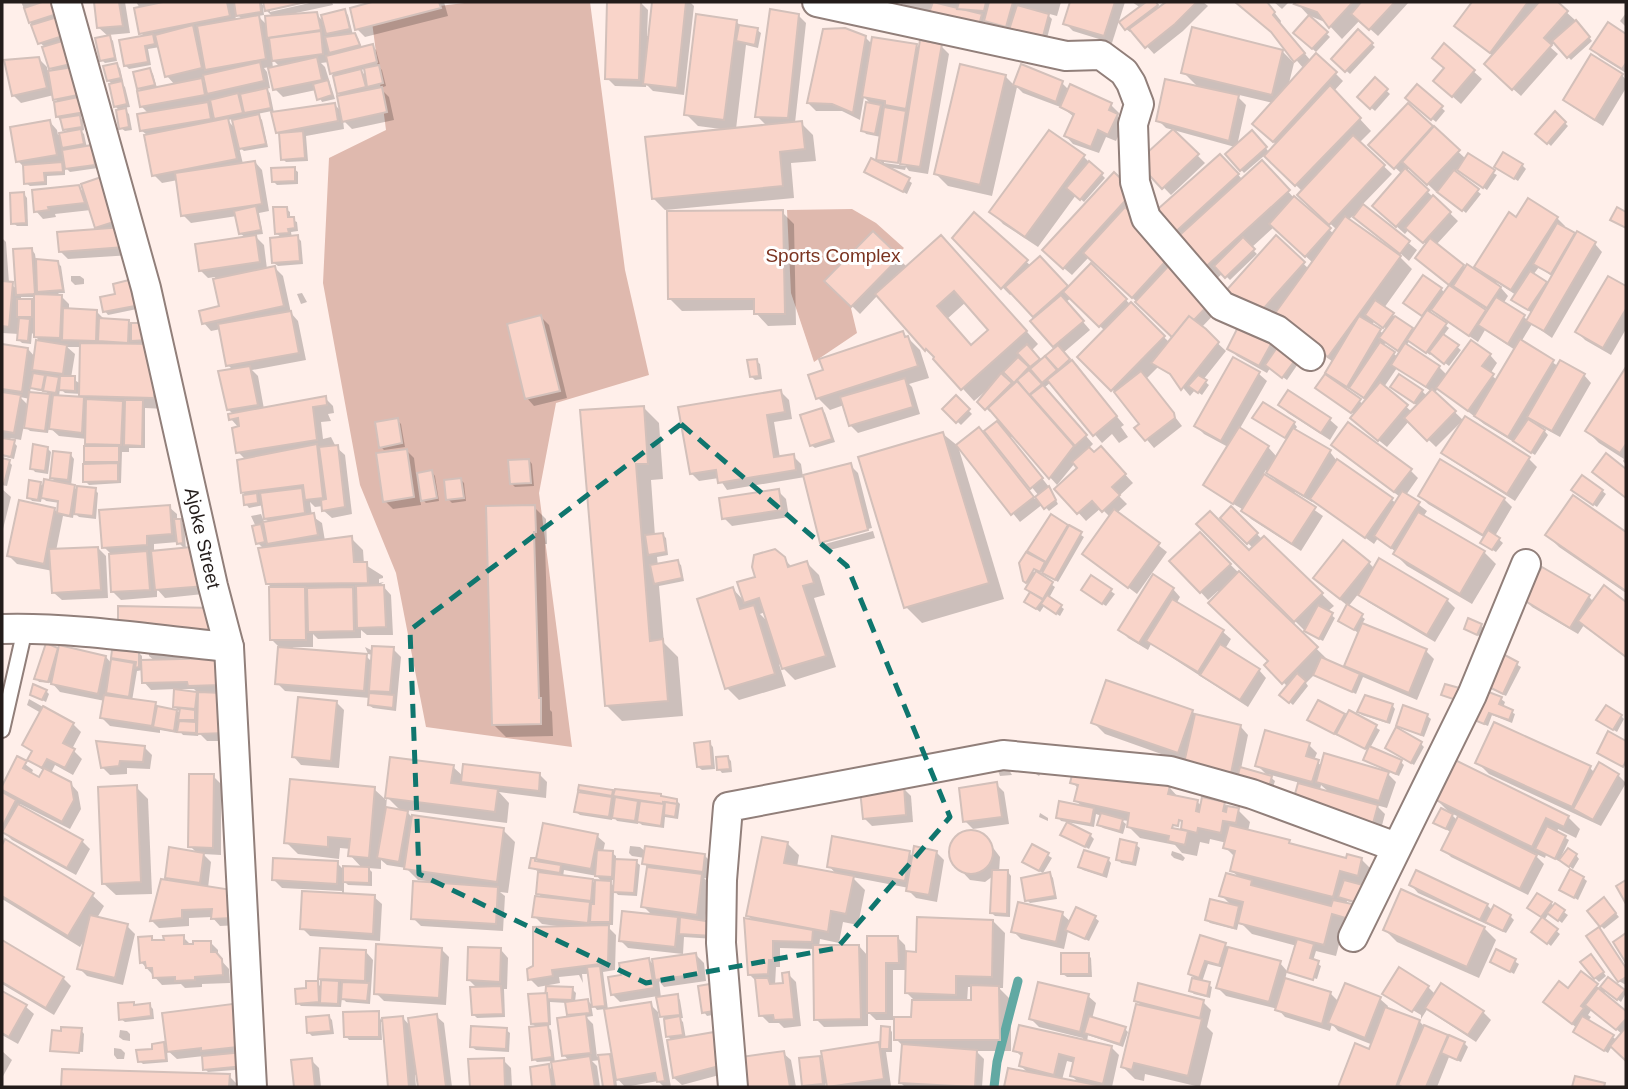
<svg xmlns="http://www.w3.org/2000/svg" width="1628" height="1089" font-family="Helvetica,sans-serif">
  <style>
    .green { fill: #dfb9ae }
    .shadow { fill: #0003; fill-rule: evenodd }
    .lines { fill: none; stroke-linecap: round; stroke-linejoin: round }
    .stream { stroke: #61a9a3; stroke-width: 9 }
    .building { fill: #f9d4c9; stroke: #d3c0ba; stroke-width: 2; fill-rule: evenodd }
    .service-casing { stroke: #917f7a; stroke-width: 18 }
    .minor-casing { stroke: #917f7a; stroke-width: 32 }
    .service { stroke: #fff; stroke-width: 14 }
    .minor { stroke: #fff; stroke-width: 28 }
    .marked { fill: none; stroke: #0f766e; stroke-width: 5; stroke-dasharray: 14 9; stroke-linejoin: round }
    .labels { text-anchor: middle; stroke-width: 6; stroke-linejoin: round; paint-order: stroke }
    .park-label { font-size: 19px; fill: #7b3421; stroke: #fff }
    .street-label { font-size: 19px; fill: #231c1a; stroke: #fff }
  </style>
  <rect width="100%" height="100%" fill="#ffefea"/>
  <g class="green">
    <path d="M 473,2 L 590,2 L 625,270 L 649,375 L 556,403 L 539,493 L 572,747 L 426,727 L 396,573 L 360,485 L 323,283 L 329,158 L 386,130 L 371,14 Z"/>
    <path d="M 852,209 L 876,223 L 904,248 L 849,300 L 857,333 L 814,362 L 791,293 L 787,210 Z"/>
  </g>
  <g class="shadow">
    <path d="M 21,2 L 60,2 L 94,114 L 79,117 L 83,120 L 84,130 L 81,131 L 84,134 L 87,148 L 92,147 L 95,151 L 98,168 L 70,172 L 65,167 L 65,175 L 47,176 L 47,185 L 30,186 L 26,183 L 25,168 L 18,161 L 50,122 L 57,130 L 58,135 L 68,133 L 58,117 L 58,103 L 54,95 L 21,103 L 13,95 L 39,59 L 47,67 L 48,73 L 54,72 L 50,68 L 44,46 L 40,43 Z"/>
    <path d="M 96,2 L 125,2 L 130,33 L 108,35 L 113,41 L 117,61 L 105,63 L 102,60 L 109,37 L 99,28 Z"/>
    <path d="M 136,2 L 262,2 L 262,5 L 265,4 L 265,2 L 298,2 L 270,8 L 270,12 L 314,2 L 332,2 L 333,5 L 296,13 L 296,15 L 316,14 L 325,23 L 344,11 L 348,15 L 353,35 L 358,38 L 362,49 L 372,46 L 376,50 L 380,65 L 378,66 L 382,70 L 386,86 L 380,88 L 389,97 L 394,120 L 352,129 L 343,120 L 344,129 L 306,136 L 308,161 L 286,162 L 283,159 L 281,135 L 277,132 L 272,111 L 257,114 L 262,120 L 268,147 L 244,151 L 239,147 L 243,164 L 255,162 L 262,170 L 269,211 L 259,213 L 263,234 L 254,235 L 264,245 L 267,269 L 275,268 L 283,276 L 291,313 L 298,321 L 306,360 L 252,370 L 258,376 L 264,409 L 325,398 L 333,406 L 334,413 L 328,414 L 331,421 L 321,422 L 323,439 L 331,437 L 336,447 L 345,455 L 352,514 L 332,518 L 324,511 L 323,506 L 315,507 L 310,502 L 312,516 L 322,523 L 325,541 L 351,538 L 363,550 L 364,564 L 383,576 L 383,578 L 379,579 L 379,583 L 384,582 L 381,584 L 391,595 L 393,635 L 367,635 L 361,630 L 361,638 L 318,639 L 313,634 L 313,647 L 293,647 L 292,650 L 366,656 L 372,662 L 373,655 L 368,654 L 365,647 L 373,651 L 393,649 L 401,657 L 396,711 L 373,708 L 369,705 L 370,698 L 285,691 L 277,683 L 279,647 L 271,639 L 270,586 L 267,583 L 264,549 L 258,543 L 256,527 L 251,516 L 261,514 L 265,524 L 270,523 L 265,518 L 264,505 L 249,508 L 246,504 L 247,496 L 242,492 L 246,460 L 238,452 L 239,428 L 231,419 L 234,415 L 228,409 L 233,370 L 228,365 L 221,329 L 211,331 L 204,323 L 221,308 L 215,277 L 208,278 L 200,270 L 246,238 L 241,234 L 237,216 L 191,223 L 183,215 L 178,180 L 162,183 L 154,175 L 146,134 L 142,131 L 149,114 L 142,107 L 142,91 L 138,88 L 150,70 L 153,74 L 157,88 L 175,85 L 167,76 L 160,47 L 148,49 L 151,65 L 129,69 L 125,65 L 145,37 L 141,33 L 140,8 ZM 263,7 L 273,17 L 268,26 L 258,16 L 264,15 ZM 235,12 L 243,20 L 236,21 ZM 272,59 L 280,67 L 273,68 ZM 329,62 L 338,93 L 342,97 L 342,112 L 334,104 L 274,113 L 270,93 L 266,89 L 270,88 L 267,72 L 264,68 L 270,67 L 275,89 L 283,97 L 316,90 L 322,102 L 335,99 L 325,67 L 321,63 ZM 366,69 L 368,78 L 360,70 ZM 206,77 L 208,86 L 200,78 ZM 234,119 L 235,123 L 236,129 L 227,120 Z"/>
    <path d="M 379,2 L 444,2 L 448,16 L 365,37 L 357,29 L 353,9 Z"/>
    <path d="M 609,2 L 640,2 L 648,10 L 647,36 L 650,36 L 654,2 L 690,2 L 694,6 L 684,95 L 653,91 L 646,84 L 646,87 L 615,86 L 607,78 Z"/>
    <path d="M 897,2 L 1061,2 L 1057,16 L 1046,13 L 1052,19 L 1046,42 L 989,24 L 984,19 L 982,28 L 930,15 Z"/>
    <path d="M 1072,2 L 1125,2 L 1112,43 L 1073,31 L 1065,23 Z"/>
    <path d="M 1132,2 L 1154,2 L 1160,9 L 1166,4 L 1159,2 L 1203,2 L 1208,6 L 1183,31 L 1154,54 L 1132,30 L 1130,32 L 1126,29 L 1141,8 Z"/>
    <path d="M 1236,2 L 1266,2 L 1281,21 L 1280,24 L 1311,61 L 1335,73 L 1343,81 L 1334,91 L 1371,131 L 1359,143 L 1392,174 L 1362,205 L 1417,250 L 1409,261 L 1400,253 L 1398,255 L 1412,269 L 1384,308 L 1414,332 L 1425,317 L 1409,306 L 1441,289 L 1445,293 L 1450,285 L 1417,258 L 1427,245 L 1409,229 L 1405,234 L 1382,213 L 1402,174 L 1371,145 L 1408,105 L 1466,159 L 1497,175 L 1487,190 L 1457,169 L 1454,173 L 1481,194 L 1466,213 L 1438,190 L 1436,192 L 1410,167 L 1406,171 L 1458,221 L 1436,245 L 1466,269 L 1486,279 L 1476,266 L 1517,219 L 1557,218 L 1565,226 L 1563,228 L 1595,244 L 1602,252 L 1552,338 L 1532,324 L 1521,342 L 1558,366 L 1584,375 L 1591,383 L 1560,437 L 1540,426 L 1548,435 L 1535,455 L 1484,424 L 1438,388 L 1435,393 L 1464,421 L 1465,418 L 1529,459 L 1537,467 L 1515,501 L 1451,460 L 1443,453 L 1462,421 L 1436,447 L 1409,421 L 1387,447 L 1360,425 L 1355,415 L 1321,391 L 1334,379 L 1327,373 L 1333,362 L 1287,328 L 1234,300 L 1276,238 L 1309,269 L 1313,263 L 1274,227 L 1251,248 L 1257,254 L 1230,280 L 1223,273 L 1212,283 L 1152,216 L 1220,156 L 1243,180 L 1272,174 L 1294,198 L 1334,234 L 1337,230 L 1300,195 L 1303,192 L 1265,155 L 1244,173 L 1227,154 L 1235,147 L 1166,128 L 1158,120 L 1199,88 L 1183,72 L 1282,51 L 1294,63 L 1288,87 L 1304,69 L 1275,35 ZM 1235,94 L 1273,103 L 1262,132 L 1277,145 L 1270,153 L 1252,133 L 1237,146 L 1246,105 ZM 1354,215 L 1399,252 L 1397,255 L 1348,220 ZM 1539,267 L 1553,277 L 1548,286 L 1533,275 ZM 1496,282 L 1516,295 L 1517,303 L 1532,313 L 1528,320 L 1503,304 L 1508,296 ZM 1480,305 L 1489,311 L 1487,314 L 1479,306 ZM 1433,309 L 1441,317 L 1478,342 L 1485,330 L 1515,350 L 1497,380 L 1490,374 L 1497,363 L 1490,355 L 1448,376 L 1439,367 L 1406,346 L 1410,340 L 1430,355 L 1432,353 L 1449,366 L 1461,350 L 1443,336 L 1449,328 L 1429,314 ZM 1375,321 L 1387,329 L 1384,334 L 1371,325 ZM 1386,342 L 1401,352 L 1398,357 L 1383,346 ZM 1397,368 L 1432,392 L 1427,396 L 1422,391 L 1396,391 L 1418,406 L 1412,412 L 1384,387 ZM 1345,387 L 1356,392 L 1367,400 L 1363,404 L 1343,389 ZM 1532,419 L 1539,426 L 1538,428 L 1529,422 Z"/>
    <path d="M 1274,2 L 1289,2 L 1282,9 Z"/>
    <path d="M 1296,2 L 1409,2 L 1378,36 L 1360,20 L 1342,39 L 1327,23 L 1308,15 Z"/>
    <path d="M 1474,2 L 1555,2 L 1575,20 L 1592,41 L 1571,60 L 1555,42 L 1550,47 L 1558,54 L 1521,96 L 1494,72 L 1493,56 L 1456,25 Z"/>
    <path d="M 1626,13 L 1626,27 L 1620,21 Z"/>
    <path d="M 798,15 L 806,23 L 795,123 L 801,123 L 813,135 L 816,161 L 791,163 L 794,198 L 665,210 L 653,198 L 721,129 L 698,126 L 686,114 L 736,21 L 741,27 L 757,30 L 761,33 L 758,48 L 746,45 L 736,129 L 767,126 L 757,116 Z"/>
    <path d="M 1309,17 L 1330,37 L 1316,52 L 1295,33 Z"/>
    <path d="M 1608,24 L 1626,36 L 1626,73 L 1600,57 L 1592,49 Z"/>
    <path d="M 1358,32 L 1375,47 L 1350,74 L 1333,59 Z"/>
    <path d="M 865,37 L 872,44 L 916,45 L 920,49 L 941,46 L 949,54 L 928,174 L 909,171 L 906,167 L 905,170 L 887,167 L 912,183 L 907,194 L 870,175 L 884,165 L 878,159 L 881,137 L 866,134 L 863,130 L 872,105 L 864,97 L 860,120 L 842,111 L 816,111 L 808,103 ZM 884,159 L 907,163 L 906,166 L 884,163 Z"/>
    <path d="M 1445,46 L 1482,79 L 1461,104 L 1443,88 L 1446,68 Z"/>
    <path d="M 116,65 L 120,68 L 123,81 L 120,82 L 125,87 L 130,107 L 123,108 L 129,114 L 132,130 L 125,131 L 121,128 L 120,111 L 115,106 L 113,85 L 108,80 Z"/>
    <path d="M 1022,67 L 1062,83 L 1069,90 L 1111,105 L 1119,113 L 1117,116 L 1124,123 L 1116,141 L 1106,137 L 1099,153 L 1073,144 L 1066,136 L 1074,117 L 1063,108 L 1023,93 L 1017,87 L 992,196 L 948,186 L 936,174 L 1005,76 L 1015,86 Z"/>
    <path d="M 1622,75 L 1626,80 L 1626,88 L 1603,126 L 1573,107 L 1565,100 Z"/>
    <path d="M 1375,80 L 1390,94 L 1375,111 L 1359,97 Z"/>
    <path d="M 1418,87 L 1445,111 L 1436,122 L 1411,101 Z"/>
    <path d="M 1555,114 L 1568,126 L 1551,146 L 1537,133 Z"/>
    <path d="M 1173,131 L 1205,163 L 1171,195 L 1139,162 Z"/>
    <path d="M 1084,157 L 1105,178 L 1084,202 L 1076,195 L 1038,247 L 1003,224 L 992,212 Z"/>
    <path d="M 1522,165 L 1526,169 L 1518,181 L 1500,170 Z"/>
    <path d="M 294,169 L 298,172 L 298,184 L 277,185 L 273,181 Z"/>
    <path d="M 1114,174 L 1220,308 L 1201,328 L 1226,351 L 1203,380 L 1209,385 L 1202,395 L 1195,390 L 1190,396 L 1175,378 L 1158,367 L 1146,379 L 1182,426 L 1154,448 L 1137,428 L 1141,425 L 1120,397 L 1079,357 L 1105,331 L 1071,298 L 1066,302 L 1090,330 L 1063,353 L 1124,425 L 1121,427 L 1128,437 L 1119,443 L 1112,434 L 1102,443 L 1051,382 L 1044,388 L 1093,444 L 1088,449 L 1094,455 L 1108,456 L 1133,483 L 1119,496 L 1127,504 L 1117,513 L 1167,552 L 1137,594 L 1084,554 L 1110,517 L 1101,508 L 1086,521 L 1057,489 L 1080,468 L 1075,463 L 1057,485 L 1013,436 L 1010,438 L 1049,487 L 1058,504 L 1049,511 L 1043,504 L 1020,522 L 958,446 L 986,437 L 1035,499 L 1039,496 L 986,431 L 1001,420 L 992,410 L 990,412 L 980,402 L 989,391 L 987,390 L 974,401 L 878,295 L 860,314 L 827,281 L 873,233 L 907,267 L 953,250 L 1038,344 L 1031,351 L 1041,362 L 1057,348 L 1033,321 L 1036,318 L 1013,293 L 1010,295 L 954,238 L 974,214 L 1031,266 L 1040,258 L 1069,289 L 1091,266 L 1170,343 L 1174,337 L 1089,257 L 1072,275 L 1052,258 ZM 966,302 L 990,330 L 972,347 L 947,319 ZM 1023,358 L 1031,366 L 1030,367 L 1020,360 ZM 1006,373 L 1015,382 L 1014,384 L 1003,376 ZM 1021,382 L 1028,395 L 1018,384 Z"/>
    <path d="M 106,177 L 132,255 L 68,259 L 60,251 L 100,231 L 96,227 L 91,210 L 55,214 L 56,217 L 43,219 L 36,211 L 78,187 L 86,194 Z"/>
    <path d="M 24,194 L 27,198 L 28,226 L 17,226 L 13,223 Z"/>
    <path d="M 286,209 L 290,212 L 290,219 L 297,222 L 298,231 L 291,232 L 292,238 L 297,237 L 301,241 L 303,264 L 278,266 L 274,263 L 282,238 L 276,233 Z"/>
    <path d="M 782,212 L 794,224 L 796,325 L 768,326 L 756,313 L 756,310 L 682,311 L 670,299 Z"/>
    <path d="M 2,238 L 6,242 L 9,283 L 17,289 L 32,250 L 35,254 L 36,261 L 57,263 L 61,266 L 65,293 L 58,293 L 69,304 L 69,310 L 97,312 L 105,320 L 141,325 L 166,409 L 145,408 L 145,448 L 129,448 L 129,452 L 122,452 L 121,483 L 89,485 L 85,481 L 90,466 L 86,462 L 91,448 L 86,443 L 87,439 L 59,436 L 49,427 L 48,433 L 30,431 L 24,425 L 21,440 L 10,438 L 17,446 L 14,459 L 2,456 L 2,346 L 28,349 L 35,357 L 38,339 L 32,333 L 31,344 L 22,343 L 18,339 L 19,334 L 2,333 ZM 21,297 L 35,297 L 35,305 L 31,300 L 21,300 ZM 67,347 L 82,347 L 81,384 L 71,378 L 75,354 ZM 31,386 L 35,390 L 47,392 L 47,396 L 30,393 ZM 60,388 L 65,393 L 81,394 L 84,399 L 59,397 ZM 20,397 L 30,399 L 29,406 Z"/>
    <path d="M 71,276 L 80,276 L 84,279 L 84,284 L 75,285 L 71,281 Z"/>
    <path d="M 1609,278 L 1626,288 L 1626,329 L 1611,355 L 1585,340 L 1577,332 Z"/>
    <path d="M 128,282 L 132,285 L 137,309 L 108,315 L 105,311 Z"/>
    <path d="M 302,293 L 307,302 L 301,304 L 297,294 Z"/>
    <path d="M 541,317 L 549,325 L 567,398 L 534,406 L 527,398 Z"/>
    <path d="M 1244,320 L 1300,361 L 1287,380 L 1270,368 L 1267,373 L 1237,356 L 1229,348 Z"/>
    <path d="M 903,333 L 920,350 L 929,378 L 909,384 L 912,387 L 920,414 L 858,433 L 850,425 L 844,405 L 830,410 L 818,398 Z"/>
    <path d="M 756,361 L 760,364 L 762,379 L 755,380 L 752,377 Z"/>
    <path d="M 1626,371 L 1626,465 L 1623,461 L 1624,459 L 1599,443 L 1587,431 Z"/>
    <path d="M 1259,374 L 1267,381 L 1239,430 L 1268,447 L 1277,457 L 1288,439 L 1258,421 L 1294,423 L 1297,427 L 1294,431 L 1330,452 L 1337,461 L 1396,503 L 1400,497 L 1333,445 L 1410,470 L 1418,478 L 1406,495 L 1427,511 L 1423,517 L 1484,552 L 1496,564 L 1472,604 L 1407,566 L 1395,554 L 1396,552 L 1378,538 L 1374,544 L 1313,500 L 1312,502 L 1295,492 L 1293,495 L 1323,516 L 1301,551 L 1251,519 L 1242,509 L 1213,492 L 1205,484 L 1228,447 L 1204,434 L 1196,426 ZM 1266,470 L 1279,484 L 1278,485 L 1263,475 Z"/>
    <path d="M 781,392 L 789,400 L 792,419 L 774,422 L 780,458 L 793,456 L 801,464 L 803,477 L 850,465 L 858,473 L 872,528 L 825,540 L 825,544 L 873,531 L 875,538 L 830,550 L 822,542 L 805,477 L 727,490 L 719,478 L 699,481 L 691,473 Z"/>
    <path d="M 1288,392 L 1330,420 L 1338,427 L 1330,440 L 1288,413 L 1280,405 Z"/>
    <path d="M 956,398 L 972,414 L 961,425 L 944,409 Z"/>
    <path d="M 643,407 L 659,423 L 663,479 L 651,480 L 655,536 L 663,535 L 666,538 L 668,555 L 657,557 L 658,566 L 677,562 L 681,565 L 684,581 L 659,586 L 664,643 L 678,657 L 683,716 L 622,721 L 606,705 Z"/>
    <path d="M 822,410 L 825,413 L 835,442 L 815,448 L 811,445 Z"/>
    <path d="M 397,420 L 401,424 L 405,447 L 384,450 L 381,447 Z"/>
    <path d="M 943,434 L 958,446 L 1004,599 L 922,623 L 906,607 Z"/>
    <path d="M 47,448 L 51,452 L 48,474 L 35,472 L 32,468 Z"/>
    <path d="M 406,450 L 414,458 L 416,474 L 432,472 L 435,476 L 439,501 L 426,503 L 420,497 L 421,505 L 393,509 L 385,501 Z"/>
    <path d="M 71,455 L 74,459 L 71,486 L 78,490 L 95,490 L 98,493 L 96,519 L 79,517 L 74,512 L 73,518 L 63,516 L 56,551 L 98,548 L 106,556 L 108,598 L 62,600 L 54,593 L 53,571 L 17,564 L 9,556 L 54,509 L 58,513 L 60,503 L 46,501 L 42,497 L 41,502 L 32,501 L 29,497 L 40,483 L 44,488 L 57,483 L 52,478 Z"/>
    <path d="M 2,460 L 7,460 L 12,465 L 7,486 L 2,485 Z"/>
    <path d="M 529,460 L 532,464 L 534,486 L 515,487 L 511,483 Z"/>
    <path d="M 1441,462 L 1504,499 L 1512,507 L 1495,536 L 1503,543 L 1496,552 L 1486,546 L 1485,538 L 1428,504 L 1420,496 Z"/>
    <path d="M 461,480 L 464,483 L 466,501 L 452,503 L 448,499 Z"/>
    <path d="M 2,489 L 11,497 L 2,533 Z"/>
    <path d="M 778,491 L 786,499 L 789,517 L 732,526 L 724,518 Z"/>
    <path d="M 1602,491 L 1606,494 L 1597,507 L 1577,493 Z"/>
    <path d="M 1573,497 L 1626,534 L 1626,593 L 1559,547 L 1547,535 Z"/>
    <path d="M 169,507 L 177,514 L 177,521 L 184,524 L 186,549 L 213,593 L 165,598 L 157,589 L 157,597 L 121,600 L 113,592 L 110,553 L 104,547 ZM 178,542 L 185,549 L 154,552 L 154,544 Z"/>
    <path d="M 534,507 L 546,519 L 547,544 L 545,544 L 550,710 L 552,712 L 553,736 L 506,737 L 494,725 Z"/>
    <path d="M 1231,509 L 1263,540 L 1264,538 L 1334,606 L 1327,612 L 1335,618 L 1323,641 L 1307,633 L 1198,524 L 1249,553 L 1254,549 L 1222,518 Z"/>
    <path d="M 1067,526 L 1084,537 L 1058,582 L 1044,573 L 1033,568 L 1032,571 L 1055,587 L 1049,598 L 1064,609 L 1060,616 L 1044,606 L 1040,612 L 1026,601 L 1031,592 L 1029,585 L 1025,580 L 1037,558 L 1029,551 Z"/>
    <path d="M 1200,535 L 1328,660 L 1352,672 L 1346,666 L 1360,634 L 1340,621 L 1348,606 L 1323,586 L 1369,563 L 1375,569 L 1447,600 L 1455,608 L 1435,642 L 1368,602 L 1359,593 L 1348,607 L 1365,619 L 1362,624 L 1426,651 L 1434,659 L 1417,700 L 1363,677 L 1356,694 L 1315,674 L 1306,683 L 1308,686 L 1293,705 L 1285,698 L 1288,687 L 1266,665 L 1270,661 L 1220,593 L 1218,591 L 1208,600 L 1172,561 Z"/>
    <path d="M 783,558 L 792,567 L 807,563 L 819,575 L 825,595 L 814,598 L 836,667 L 795,680 L 779,664 L 786,686 L 739,700 L 727,688 L 733,589 L 746,603 L 740,583 L 757,578 ZM 765,612 L 768,622 L 760,614 Z"/>
    <path d="M 1091,578 L 1115,594 L 1106,606 L 1087,594 Z"/>
    <path d="M 1605,588 L 1626,604 L 1626,657 L 1584,625 L 1578,634 L 1532,607 L 1525,599 L 1588,596 L 1594,602 Z"/>
    <path d="M 1173,589 L 1180,597 L 1176,604 L 1223,632 L 1231,639 L 1225,649 L 1259,670 L 1266,678 L 1248,707 L 1151,644 L 1148,650 L 1128,638 L 1121,630 Z"/>
    <path d="M 1481,625 L 1484,629 L 1481,637 L 1466,629 Z"/>
    <path d="M 57,649 L 59,652 L 106,657 L 112,664 L 114,652 L 138,652 L 142,656 L 142,662 L 155,661 L 149,656 L 149,650 L 210,650 L 234,741 L 207,741 L 199,733 L 198,736 L 183,735 L 178,729 L 177,733 L 160,730 L 160,733 L 110,726 L 102,718 L 105,701 L 60,692 L 52,683 L 39,682 L 36,678 ZM 143,670 L 144,682 L 151,690 L 176,689 L 174,706 L 180,712 L 159,709 L 155,704 L 132,701 L 137,671 ZM 181,689 L 194,689 L 199,694 L 181,691 Z"/>
    <path d="M 1502,656 L 1521,667 L 1506,696 L 1488,687 Z"/>
    <path d="M 46,691 L 49,694 L 46,702 L 32,695 Z"/>
    <path d="M 1479,691 L 1501,699 L 1505,702 L 1503,708 L 1515,714 L 1512,723 L 1492,715 L 1488,726 L 1473,720 Z"/>
    <path d="M 29,699 L 73,724 L 81,732 L 72,749 L 82,759 L 73,775 L 55,765 L 51,773 L 70,783 L 78,792 L 81,809 L 70,829 L 20,804 L 19,807 L 82,841 L 90,849 L 76,875 L 12,840 L 2,830 L 2,790 L 18,759 L 33,770 L 31,775 L 40,779 L 44,771 L 29,759 L 33,753 L 24,745 L 41,713 L 27,705 Z"/>
    <path d="M 336,702 L 344,710 L 339,768 L 301,765 L 294,757 Z"/>
    <path d="M 1392,705 L 1395,709 L 1390,724 L 1362,715 L 1359,712 Z"/>
    <path d="M 1192,711 L 1198,717 L 1241,727 L 1248,735 L 1241,769 L 1269,777 L 1257,765 L 1309,745 L 1317,753 L 1314,760 L 1322,766 L 1387,773 L 1396,782 L 1387,808 L 1376,805 L 1385,814 L 1380,833 L 1294,804 L 1300,783 L 1267,774 L 1275,781 L 1271,793 L 1105,734 L 1093,722 ZM 1321,785 L 1330,793 L 1320,790 Z"/>
    <path d="M 1350,713 L 1380,730 L 1370,748 L 1401,762 L 1404,765 L 1399,776 L 1369,763 L 1365,759 L 1369,751 L 1339,734 L 1338,736 L 1313,723 L 1344,715 L 1347,718 Z"/>
    <path d="M 1427,716 L 1431,719 L 1424,737 L 1398,725 Z"/>
    <path d="M 1621,716 L 1624,719 L 1617,732 L 1602,723 Z"/>
    <path d="M 709,743 L 713,747 L 715,769 L 702,770 L 698,767 Z"/>
    <path d="M 1421,744 L 1424,747 L 1414,765 L 1387,748 Z"/>
    <path d="M 144,747 L 152,755 L 150,769 L 127,768 L 127,774 L 110,775 L 102,767 Z"/>
    <path d="M 728,758 L 731,761 L 732,772 L 722,773 L 719,769 Z"/>
    <path d="M 391,759 L 453,767 L 464,777 L 539,774 L 547,782 L 546,798 L 499,792 L 509,803 L 507,823 L 405,810 L 412,817 L 503,830 L 515,842 L 508,893 L 500,892 L 505,896 L 503,931 L 421,926 L 413,918 L 426,881 L 418,880 L 406,868 L 387,865 L 381,860 L 381,869 L 368,868 L 372,872 L 372,886 L 348,885 L 344,881 L 344,895 L 374,897 L 382,904 L 380,941 L 310,936 L 302,928 L 342,895 L 342,891 L 282,888 L 274,880 L 337,863 L 345,871 L 363,869 L 350,855 L 351,849 L 340,848 L 339,859 L 298,854 L 286,842 L 374,789 L 386,800 ZM 387,797 L 401,811 L 386,809 Z"/>
    <path d="M 1477,762 L 1590,768 L 1595,773 L 1618,775 L 1626,783 L 1601,826 L 1489,774 Z"/>
    <path d="M 1016,763 L 1024,764 L 1028,768 L 1030,765 L 1041,773 L 1039,776 L 1027,768 L 1026,773 L 1018,772 L 1015,769 Z"/>
    <path d="M 997,768 L 1008,768 L 1012,775 L 1000,776 Z"/>
    <path d="M 213,776 L 221,784 L 221,855 L 203,854 L 211,862 L 208,888 L 240,925 L 220,926 L 212,917 L 189,918 L 189,926 L 159,928 L 152,921 L 173,883 L 167,877 L 197,853 L 190,846 Z"/>
    <path d="M 1072,782 L 1169,787 L 1179,798 L 1197,802 L 1202,806 L 1224,803 L 1228,808 L 1238,810 L 1250,822 L 1248,831 L 1348,860 L 1361,859 L 1373,871 L 1370,887 L 1359,884 L 1365,890 L 1361,905 L 1347,901 L 1346,905 L 1351,906 L 1363,918 L 1344,925 L 1336,956 L 1316,951 L 1313,961 L 1321,966 L 1317,979 L 1291,971 L 1297,946 L 1252,934 L 1239,921 L 1237,930 L 1210,923 L 1207,920 L 1232,906 L 1221,895 L 1240,878 L 1232,871 L 1236,858 L 1225,847 L 1227,843 L 1210,839 L 1209,844 L 1200,842 L 1197,856 L 1182,853 L 1175,845 L 1140,838 L 1128,826 L 1129,821 L 1121,820 L 1126,824 L 1123,834 L 1103,828 L 1099,824 L 1102,816 L 1096,814 L 1094,827 L 1061,821 L 1058,817 L 1083,807 L 1076,801 L 1079,789 ZM 1178,818 L 1184,820 L 1182,832 L 1170,830 L 1172,823 Z"/>
    <path d="M 996,784 L 1004,792 L 1009,824 L 973,829 L 965,821 Z"/>
    <path d="M 581,786 L 676,800 L 680,804 L 678,819 L 665,817 L 664,828 L 642,825 L 638,821 L 638,824 L 617,821 L 613,816 L 612,820 L 580,815 L 576,812 ZM 661,800 L 669,801 L 661,808 Z"/>
    <path d="M 136,787 L 148,799 L 152,894 L 116,895 L 103,883 Z"/>
    <path d="M 903,788 L 911,796 L 913,822 L 872,826 L 864,818 Z"/>
    <path d="M 1436,799 L 1568,817 L 1580,829 L 1576,838 L 1558,829 L 1557,833 L 1569,840 L 1561,857 L 1576,855 L 1579,859 L 1573,869 L 1560,859 L 1559,861 L 1546,855 L 1545,858 L 1532,852 L 1544,864 L 1528,895 L 1451,857 L 1443,849 L 1452,833 L 1436,823 L 1451,814 ZM 1449,812 L 1459,817 L 1458,821 Z"/>
    <path d="M 1040,813 L 1048,818 L 1048,821 L 1039,817 Z"/>
    <path d="M 544,825 L 597,836 L 605,843 L 603,852 L 612,853 L 616,856 L 616,861 L 636,862 L 640,865 L 637,896 L 618,895 L 614,890 L 613,925 L 606,925 L 616,935 L 615,970 L 603,972 L 608,1010 L 650,1004 L 662,1016 L 658,996 L 620,1002 L 612,994 L 623,977 L 648,959 L 655,966 L 696,955 L 704,963 L 706,981 L 664,987 L 659,981 L 661,998 L 677,996 L 680,1000 L 683,1018 L 679,1018 L 683,1022 L 686,1039 L 738,1070 L 682,1085 L 674,1078 L 672,1041 L 668,1036 L 666,1020 L 658,1012 L 671,1087 L 664,1087 L 658,1081 L 625,1087 L 616,1077 L 617,1087 L 605,1087 L 601,1060 L 592,1061 L 597,1066 L 600,1087 L 534,1087 L 532,1069 L 548,1066 L 554,1072 L 553,1061 L 537,1062 L 534,1059 L 537,1028 L 532,1023 L 530,996 L 572,989 L 576,993 L 575,1002 L 587,1000 L 591,1004 L 593,1016 L 586,1017 L 593,1024 L 597,1057 L 609,1055 L 614,1060 L 606,1009 L 597,1010 L 594,1006 L 590,973 L 586,974 L 587,984 L 586,974 L 582,974 L 583,983 L 579,975 L 559,977 L 560,983 L 538,987 L 530,979 L 557,928 L 557,926 L 542,924 L 534,916 L 543,899 L 538,893 L 540,872 L 531,868 L 534,860 L 537,862 ZM 564,870 L 597,876 L 603,883 L 597,885 L 592,881 L 563,877 ZM 607,880 L 615,880 L 615,887 ZM 550,1002 L 567,1003 L 569,1014 L 572,1018 L 564,1055 L 569,1061 L 555,1063 L 551,1030 L 546,1026 L 551,1025 Z"/>
    <path d="M 964,833 L 978,833 L 985,837 L 1000,857 L 999,872 L 1008,872 L 1011,876 L 1010,917 L 995,916 L 992,913 L 993,876 L 985,882 L 970,880 L 952,861 L 950,855 L 953,841 Z"/>
    <path d="M 1063,835 L 1090,835 L 1094,839 L 1089,849 Z"/>
    <path d="M 6,842 L 92,895 L 104,906 L 97,918 L 127,926 L 135,934 L 123,985 L 87,976 L 79,968 L 85,939 L 80,947 L 2,899 L 2,848 Z"/>
    <path d="M 787,843 L 799,855 L 797,867 L 837,875 L 829,866 L 909,853 L 914,858 L 936,852 L 944,860 L 937,902 L 916,898 L 908,890 L 909,888 L 852,877 L 865,890 L 858,925 L 843,922 L 839,943 L 820,939 L 819,947 L 859,946 L 868,956 L 898,938 L 905,945 L 906,953 L 918,954 L 993,921 L 1005,933 L 1003,988 L 999,988 L 1011,1000 L 1011,1051 L 976,1051 L 984,1059 L 982,1087 L 905,1087 L 901,1083 L 903,1046 L 896,1039 L 896,1020 L 876,1020 L 868,1012 L 868,1026 L 824,1027 L 816,1019 L 815,949 L 780,948 L 780,967 L 776,967 L 775,985 L 785,985 L 788,974 L 796,982 L 801,1026 L 784,1028 L 779,1023 L 769,1023 L 761,1015 L 757,982 L 750,975 L 754,921 L 748,916 ZM 893,970 L 908,970 L 907,993 L 913,999 L 913,1019 L 893,1019 ZM 968,987 L 973,987 L 973,1002 L 967,1002 Z"/>
    <path d="M 1136,845 L 1140,848 L 1136,866 L 1121,863 L 1118,859 Z"/>
    <path d="M 630,846 L 640,847 L 646,852 L 704,855 L 712,863 L 710,879 L 704,878 L 709,883 L 705,923 L 715,939 L 684,937 L 683,954 L 628,948 L 620,940 L 653,916 L 643,906 L 648,868 L 644,863 L 645,858 L 632,856 L 629,853 Z"/>
    <path d="M 1033,846 L 1052,858 L 1043,873 L 1027,865 Z"/>
    <path d="M 1172,851 L 1181,854 L 1185,858 L 1183,861 L 1174,858 L 1171,855 Z"/>
    <path d="M 1108,859 L 1111,863 L 1107,878 L 1083,870 L 1080,867 Z"/>
    <path d="M 1050,874 L 1053,878 L 1057,899 L 1030,903 L 1027,900 Z"/>
    <path d="M 1583,878 L 1587,881 L 1578,900 L 1561,890 Z"/>
    <path d="M 1411,885 L 1487,905 L 1493,911 L 1510,916 L 1514,920 L 1506,933 L 1418,893 Z"/>
    <path d="M 1550,903 L 1568,915 L 1562,923 L 1549,913 L 1544,921 L 1560,934 L 1551,946 L 1533,931 L 1543,918 L 1533,911 Z"/>
    <path d="M 1607,903 L 1619,917 L 1604,929 L 1601,926 Z"/>
    <path d="M 1062,914 L 1071,922 L 1095,918 L 1099,921 L 1089,941 L 1068,931 L 1064,949 L 1021,939 L 1013,931 Z"/>
    <path d="M 1484,928 L 1496,940 L 1479,978 L 1397,942 L 1385,930 Z"/>
    <path d="M 1602,933 L 1626,969 L 1626,985 L 1619,981 Z"/>
    <path d="M 183,937 L 194,948 L 210,942 L 218,950 L 218,957 L 229,969 L 230,983 L 202,984 L 202,987 L 185,988 L 181,984 L 162,985 L 141,962 L 151,938 L 155,941 L 166,941 Z"/>
    <path d="M 2,942 L 63,978 L 71,986 L 54,1015 L 2,984 Z"/>
    <path d="M 1225,944 L 1228,948 L 1280,963 L 1287,971 L 1285,980 L 1331,994 L 1339,1002 L 1380,999 L 1388,1006 L 1387,1009 L 1419,1021 L 1426,1028 L 1464,1043 L 1468,1047 L 1461,1062 L 1449,1057 L 1437,1087 L 1340,1087 L 1356,1046 L 1371,1051 L 1373,1045 L 1338,1031 L 1332,1024 L 1330,1031 L 1285,1017 L 1278,1009 L 1226,996 L 1218,988 L 1224,968 L 1208,964 L 1202,982 L 1212,987 L 1210,998 L 1194,994 L 1191,991 L 1194,978 L 1190,974 Z"/>
    <path d="M 441,949 L 449,957 L 446,1005 L 384,1001 L 376,993 Z"/>
    <path d="M 501,950 L 508,958 L 507,989 L 504,989 L 505,1017 L 477,1018 L 474,1015 L 477,988 L 468,979 Z"/>
    <path d="M 1497,951 L 1519,964 L 1514,974 L 1492,961 Z"/>
    <path d="M 366,952 L 373,960 L 370,1004 L 346,1002 L 342,997 L 341,1007 L 301,1006 L 298,1003 L 317,983 L 322,988 L 322,980 L 320,978 Z"/>
    <path d="M 1088,955 L 1091,958 L 1092,977 L 1067,977 L 1063,974 Z"/>
    <path d="M 1594,959 L 1606,976 L 1599,982 L 1595,978 Z"/>
    <path d="M 1608,979 L 1626,993 L 1621,1002 L 1606,991 L 1603,994 L 1626,1014 L 1626,1059 L 1612,1046 L 1608,1053 L 1578,1035 L 1575,1032 L 1577,1028 L 1554,1010 L 1568,990 L 1596,986 L 1600,989 ZM 1592,1009 L 1622,1034 L 1617,1040 L 1588,1021 L 1591,1017 L 1588,1015 Z"/>
    <path d="M 1442,985 L 1483,1012 L 1491,1020 L 1476,1042 L 1435,1015 L 1428,1008 L 1421,1019 L 1421,1015 L 1391,997 L 1391,1000 L 1384,993 L 1428,987 L 1436,995 Z"/>
    <path d="M 700,987 L 728,1012 L 707,1016 L 704,1012 Z"/>
    <path d="M 2,993 L 26,1007 L 34,1014 L 18,1044 L 2,1035 Z"/>
    <path d="M 1088,996 L 1096,1003 L 1092,1019 L 1125,1029 L 1128,1032 L 1123,1047 L 1088,1035 L 1087,1042 L 1111,1047 L 1119,1055 L 1112,1087 L 1006,1087 L 1009,1070 L 1029,1074 L 1021,1066 L 1023,1058 L 1015,1050 L 1082,1041 L 1083,1038 L 1039,1027 L 1031,1019 ZM 1067,1061 L 1075,1063 L 1072,1076 L 1080,1084 L 1062,1080 Z"/>
    <path d="M 1136,1000 L 1203,1002 L 1211,1010 L 1207,1027 L 1213,1033 L 1200,1087 L 1145,1074 L 1144,1081 L 1135,1079 L 1123,1067 L 1143,1007 Z"/>
    <path d="M 133,1004 L 137,1007 L 149,1005 L 153,1009 L 154,1019 L 125,1022 L 121,1019 Z"/>
    <path d="M 239,1005 L 248,1069 L 208,1072 L 205,1069 L 204,1056 L 177,1059 L 167,1050 L 168,1062 L 143,1064 L 140,1061 L 164,1044 L 168,1048 Z"/>
    <path d="M 378,1013 L 381,1020 L 403,1018 L 411,1027 L 436,1016 L 444,1023 L 452,1087 L 419,1087 L 418,1074 L 415,1075 L 416,1087 L 390,1087 L 384,1022 L 381,1022 L 382,1040 L 349,1040 L 346,1036 Z"/>
    <path d="M 329,1017 L 332,1020 L 334,1034 L 312,1036 L 308,1032 Z"/>
    <path d="M 889,1028 L 892,1032 L 892,1052 L 886,1052 L 891,1086 L 830,1087 L 825,1083 L 826,1087 L 822,1087 L 804,1086 L 820,1058 L 825,1063 L 878,1044 L 882,1047 Z"/>
    <path d="M 81,1030 L 84,1034 L 83,1052 L 52,1050 Z"/>
    <path d="M 120,1030 L 127,1031 L 130,1034 L 130,1041 L 123,1040 L 119,1037 Z"/>
    <path d="M 506,1030 L 510,1033 L 509,1052 L 476,1050 L 472,1047 Z"/>
    <path d="M 114,1048 L 121,1049 L 125,1053 L 124,1059 L 117,1059 L 114,1055 Z"/>
    <path d="M 2,1051 L 12,1060 L 2,1078 Z"/>
    <path d="M 783,1053 L 791,1060 L 796,1087 L 748,1087 L 743,1058 Z"/>
    <path d="M 311,1060 L 319,1068 L 321,1087 L 296,1087 L 293,1062 Z"/>
    <path d="M 503,1060 L 511,1068 L 512,1087 L 471,1087 L 470,1061 Z"/>
    <path d="M 63,1071 L 229,1076 L 240,1087 L 63,1087 Z"/>
  </g>
  <g class="lines">
    <path class="stream" d="M 994,1087 L 997,1062 L 1018,981"/>
  </g>
  <g class="building">
    <path d="M 42,2 L 59,2 L 63,12 L 29,23 L 24,8 Z"/>
    <path d="M 94,2 L 119,2 L 123,26 L 97,28 Z"/>
    <path d="M 163,2 L 227,2 L 230,16 L 139,34 L 134,8 Z"/>
    <path d="M 234,2 L 260,2 L 261,12 L 236,16 Z"/>
    <path d="M 263,2 L 306,2 L 265,11 Z"/>
    <path d="M 372,2 L 439,2 L 441,8 L 355,30 L 350,8 Z"/>
    <path d="M 607,2 L 641,2 L 639,80 L 605,79 Z"/>
    <path d="M 652,2 L 686,2 L 677,88 L 643,84 Z"/>
    <path d="M 933,2 L 982,14 L 979,25 L 929,13 Z"/>
    <path d="M 959,2 L 986,2 L 984,11 L 957,9 Z"/>
    <path d="M 989,2 L 1013,2 L 1006,27 L 984,21 Z"/>
    <path d="M 1070,2 L 1115,2 L 1104,36 L 1063,24 Z"/>
    <path d="M 1146,2 L 1156,2 L 1158,5 L 1125,30 L 1119,22 Z"/>
    <path d="M 1166,2 L 1197,2 L 1175,24 L 1145,48 L 1129,29 Z"/>
    <path d="M 1235,2 L 1267,2 L 1275,12 L 1273,15 L 1305,53 L 1294,62 L 1271,32 Z"/>
    <path d="M 1296,2 L 1353,2 L 1329,28 L 1317,12 L 1294,4 Z"/>
    <path d="M 1361,2 L 1395,2 L 1369,30 L 1351,14 Z"/>
    <path d="M 1472,2 L 1528,2 L 1490,53 L 1454,26 Z"/>
    <path d="M 1539,2 L 1558,2 L 1568,11 L 1544,38 L 1552,45 L 1512,90 L 1484,64 Z"/>
    <path d="M 1017,5 L 1049,14 L 1042,40 L 1009,30 Z"/>
    <path d="M 345,9 L 350,29 L 326,34 L 321,15 Z"/>
    <path d="M 770,9 L 799,14 L 788,118 L 755,117 Z"/>
    <path d="M 317,12 L 321,30 L 267,38 L 265,16 Z"/>
    <path d="M 696,14 L 737,20 L 724,120 L 684,115 Z"/>
    <path d="M 64,15 L 69,34 L 38,44 L 31,25 Z"/>
    <path d="M 259,15 L 266,59 L 205,70 L 197,26 Z"/>
    <path d="M 1309,15 L 1328,32 L 1312,49 L 1293,33 Z"/>
    <path d="M 1576,20 L 1590,37 L 1567,58 L 1552,41 Z"/>
    <path d="M 1608,22 L 1626,34 L 1626,63 L 1622,69 L 1590,49 Z"/>
    <path d="M 193,25 L 202,68 L 165,77 L 155,35 Z"/>
    <path d="M 739,25 L 758,28 L 755,45 L 736,41 Z"/>
    <path d="M 1192,27 L 1283,50 L 1272,95 L 1181,73 Z"/>
    <path d="M 845,28 L 866,36 L 853,113 L 832,104 L 807,103 L 823,29 Z"/>
    <path d="M 1358,29 L 1373,43 L 1345,72 L 1331,59 Z"/>
    <path d="M 321,31 L 323,54 L 272,61 L 269,38 Z"/>
    <path d="M 355,33 L 360,45 L 329,53 L 325,37 Z"/>
    <path d="M 153,34 L 155,44 L 145,46 L 148,62 L 124,66 L 119,40 Z"/>
    <path d="M 110,35 L 115,58 L 100,61 L 95,38 Z"/>
    <path d="M 872,37 L 917,44 L 906,109 L 885,105 L 885,101 L 862,97 Z"/>
    <path d="M 69,39 L 71,64 L 49,69 L 42,47 Z"/>
    <path d="M 920,40 L 942,44 L 920,167 L 900,164 Z"/>
    <path d="M 1444,43 L 1475,70 L 1452,97 L 1433,81 L 1444,68 L 1432,58 Z"/>
    <path d="M 373,44 L 377,62 L 330,74 L 326,56 Z"/>
    <path d="M 1316,53 L 1337,72 L 1273,142 L 1252,124 Z"/>
    <path d="M 1591,54 L 1623,74 L 1595,120 L 1563,100 Z"/>
    <path d="M 39,57 L 47,88 L 12,96 L 4,60 Z"/>
    <path d="M 317,57 L 322,80 L 273,90 L 268,68 Z"/>
    <path d="M 260,62 L 264,81 L 207,94 L 203,75 Z"/>
    <path d="M 117,63 L 121,78 L 107,81 L 103,66 Z"/>
    <path d="M 960,64 L 1006,75 L 980,185 L 934,174 Z"/>
    <path d="M 1021,64 L 1063,81 L 1056,102 L 1013,85 Z"/>
    <path d="M 379,65 L 383,83 L 367,87 L 364,68 Z"/>
    <path d="M 73,67 L 78,95 L 53,100 L 48,71 Z"/>
    <path d="M 150,68 L 155,85 L 137,89 L 133,72 Z"/>
    <path d="M 361,69 L 366,87 L 337,94 L 333,76 Z"/>
    <path d="M 1375,77 L 1388,89 L 1370,109 L 1357,97 Z"/>
    <path d="M 202,78 L 205,95 L 140,107 L 137,91 Z"/>
    <path d="M 1165,79 L 1239,95 L 1229,141 L 1156,121 Z"/>
    <path d="M 328,80 L 332,95 L 317,100 L 313,84 Z"/>
    <path d="M 122,81 L 127,104 L 114,107 L 109,84 Z"/>
    <path d="M 1070,84 L 1112,103 L 1109,110 L 1118,114 L 1108,135 L 1098,130 L 1091,147 L 1064,136 L 1074,114 L 1060,107 Z"/>
    <path d="M 1417,84 L 1443,106 L 1431,120 L 1405,98 Z"/>
    <path d="M 1330,85 L 1361,118 L 1295,186 L 1264,156 Z"/>
    <path d="M 382,87 L 387,112 L 342,122 L 337,96 Z"/>
    <path d="M 267,88 L 271,108 L 244,113 L 240,94 Z"/>
    <path d="M 238,93 L 243,113 L 214,119 L 210,100 Z"/>
    <path d="M 88,95 L 91,111 L 56,117 L 54,102 Z"/>
    <path d="M 208,102 L 211,119 L 140,131 L 137,114 Z"/>
    <path d="M 866,102 L 881,105 L 875,134 L 861,131 Z"/>
    <path d="M 335,103 L 338,121 L 276,133 L 271,112 Z"/>
    <path d="M 1408,103 L 1433,126 L 1394,169 L 1368,145 Z"/>
    <path d="M 884,107 L 906,111 L 898,163 L 876,160 Z"/>
    <path d="M 126,108 L 129,127 L 119,129 L 116,110 Z"/>
    <path d="M 1555,111 L 1566,122 L 1547,144 L 1535,134 Z"/>
    <path d="M 259,114 L 266,144 L 239,149 L 232,120 Z"/>
    <path d="M 80,115 L 82,127 L 63,130 L 60,118 Z"/>
    <path d="M 228,118 L 237,159 L 152,176 L 144,135 Z"/>
    <path d="M 50,120 L 57,155 L 16,162 L 10,127 Z"/>
    <path d="M 802,121 L 805,149 L 780,152 L 783,186 L 652,199 L 645,137 Z"/>
    <path d="M 1434,126 L 1460,150 L 1427,185 L 1402,162 Z"/>
    <path d="M 81,129 L 84,144 L 62,148 L 59,133 Z"/>
    <path d="M 1173,129 L 1199,154 L 1162,189 L 1137,162 Z"/>
    <path d="M 1049,130 L 1085,155 L 1025,237 L 989,212 Z"/>
    <path d="M 1252,130 L 1267,147 L 1240,171 L 1225,154 Z"/>
    <path d="M 303,131 L 305,158 L 281,160 L 279,133 Z"/>
    <path d="M 1353,135 L 1385,165 L 1329,225 L 1297,195 Z"/>
    <path d="M 92,145 L 95,165 L 65,169 L 62,150 Z"/>
    <path d="M 1503,152 L 1523,164 L 1514,179 L 1494,167 Z"/>
    <path d="M 1468,153 L 1495,170 L 1483,188 L 1457,170 Z"/>
    <path d="M 1220,154 L 1239,174 L 1170,237 L 1150,216 Z"/>
    <path d="M 871,158 L 910,178 L 903,192 L 864,172 Z"/>
    <path d="M 1262,160 L 1290,190 L 1199,273 L 1171,243 Z"/>
    <path d="M 255,161 L 262,204 L 181,216 L 175,173 Z"/>
    <path d="M 1089,161 L 1103,173 L 1080,200 L 1066,188 Z"/>
    <path d="M 62,162 L 63,172 L 44,173 L 45,182 L 24,184 L 23,165 Z"/>
    <path d="M 295,167 L 295,181 L 272,182 L 271,168 Z"/>
    <path d="M 1405,168 L 1429,190 L 1396,227 L 1372,206 Z"/>
    <path d="M 1454,170 L 1479,189 L 1462,211 L 1437,192 Z"/>
    <path d="M 1114,172 L 1134,191 L 1063,269 L 1042,250 Z"/>
    <path d="M 107,175 L 123,219 L 95,228 L 81,184 Z"/>
    <path d="M 79,185 L 85,203 L 48,207 L 49,210 L 34,212 L 32,190 Z"/>
    <path d="M 24,192 L 26,223 L 11,224 L 10,193 Z"/>
    <path d="M 1433,195 L 1451,212 L 1423,243 L 1405,228 Z"/>
    <path d="M 1294,196 L 1331,228 L 1305,257 L 1269,224 Z"/>
    <path d="M 1528,198 L 1558,217 L 1511,290 L 1474,267 L 1509,212 L 1516,217 Z"/>
    <path d="M 1363,204 L 1410,241 L 1400,254 L 1353,217 Z"/>
    <path d="M 256,206 L 261,230 L 239,234 L 234,211 Z"/>
    <path d="M 273,207 L 287,207 L 288,217 L 294,217 L 295,228 L 288,229 L 289,233 L 275,234 Z"/>
    <path d="M 1125,207 L 1174,252 L 1132,298 L 1083,253 Z"/>
    <path d="M 1617,207 L 1626,212 L 1626,228 L 1610,220 Z"/>
    <path d="M 783,210 L 785,314 L 754,314 L 754,299 L 668,299 L 667,211 Z"/>
    <path d="M 974,212 L 1028,260 L 1001,289 L 952,238 Z"/>
    <path d="M 1345,216 L 1401,256 L 1328,357 L 1273,316 Z"/>
    <path d="M 1557,223 L 1575,233 L 1551,274 L 1533,264 Z"/>
    <path d="M 124,227 L 125,247 L 59,252 L 57,232 Z"/>
    <path d="M 873,231 L 900,257 L 851,307 L 824,281 Z"/>
    <path d="M 1577,231 L 1596,242 L 1544,331 L 1526,321 Z"/>
    <path d="M 256,235 L 260,262 L 199,271 L 195,244 Z"/>
    <path d="M 298,235 L 300,261 L 272,263 L 270,238 Z"/>
    <path d="M 941,235 L 1027,331 L 961,390 L 933,359 L 934,357 L 926,349 L 925,351 L 875,294 ZM 954,291 L 988,330 L 971,345 L 937,306 Z"/>
    <path d="M 1276,235 L 1305,262 L 1254,319 L 1224,293 Z"/>
    <path d="M 1243,237 L 1255,249 L 1225,278 L 1214,266 Z"/>
    <path d="M 1430,238 L 1464,265 L 1449,285 L 1415,258 Z"/>
    <path d="M 32,248 L 35,294 L 16,295 L 13,249 Z"/>
    <path d="M 1040,256 L 1068,286 L 1033,317 L 1005,287 Z"/>
    <path d="M 36,259 L 58,261 L 63,290 L 37,292 Z"/>
    <path d="M 1173,261 L 1214,299 L 1175,340 L 1135,302 Z"/>
    <path d="M 1091,263 L 1127,299 L 1099,327 L 1063,292 Z"/>
    <path d="M 1467,264 L 1501,287 L 1487,308 L 1453,286 Z"/>
    <path d="M 275,266 L 284,306 L 202,324 L 199,311 L 219,306 L 213,279 Z"/>
    <path d="M 1530,271 L 1547,282 L 1528,310 L 1511,300 Z"/>
    <path d="M 1423,275 L 1442,288 L 1422,316 L 1403,303 Z"/>
    <path d="M 1608,276 L 1626,286 L 1626,309 L 1603,348 L 1575,332 Z"/>
    <path d="M 129,280 L 135,306 L 103,312 L 100,297 L 115,294 L 113,284 Z"/>
    <path d="M 2,281 L 13,282 L 9,327 L 2,326 Z"/>
    <path d="M 1449,285 L 1486,310 L 1469,336 L 1431,310 Z"/>
    <path d="M 34,294 L 62,295 L 60,338 L 34,337 Z"/>
    <path d="M 1061,295 L 1084,321 L 1053,347 L 1030,321 Z"/>
    <path d="M 1496,297 L 1525,315 L 1508,344 L 1478,325 Z"/>
    <rect x="17" y="299" width="15" height="18"/>
    <path d="M 1375,300 L 1394,313 L 1383,328 L 1365,315 Z"/>
    <path d="M 1131,302 L 1165,336 L 1111,391 L 1077,357 Z"/>
    <path d="M 63,308 L 97,310 L 96,341 L 62,340 Z"/>
    <path d="M 1427,310 L 1447,323 L 1426,353 L 1407,340 Z"/>
    <path d="M 291,311 L 299,353 L 226,366 L 218,324 Z"/>
    <path d="M 541,315 L 560,391 L 525,399 L 507,324 Z"/>
    <path d="M 1189,316 L 1206,329 L 1219,342 L 1181,390 L 1170,374 L 1151,363 Z"/>
    <path d="M 1359,316 L 1381,329 L 1347,387 L 1325,373 Z"/>
    <path d="M 1395,316 L 1413,328 L 1398,351 L 1379,338 Z"/>
    <path d="M 1243,317 L 1276,335 L 1259,366 L 1227,349 Z"/>
    <path d="M 19,318 L 30,319 L 28,341 L 17,340 Z"/>
    <path d="M 99,318 L 129,320 L 128,343 L 98,341 Z"/>
    <path d="M 131,323 L 142,323 L 149,340 L 131,341 Z"/>
    <path d="M 903,331 L 905,337 L 908,336 L 918,366 L 816,399 L 808,375 L 823,370 L 819,359 Z"/>
    <path d="M 1443,334 L 1459,345 L 1444,364 L 1429,352 Z"/>
    <path d="M 1520,339 L 1554,360 L 1508,437 L 1474,416 Z"/>
    <path d="M 36,340 L 67,345 L 63,374 L 32,370 Z"/>
    <path d="M 1471,340 L 1491,354 L 1482,366 L 1494,374 L 1468,411 L 1436,388 Z"/>
    <path d="M 1380,342 L 1395,352 L 1364,398 L 1349,388 Z"/>
    <path d="M 80,343 L 154,344 L 154,398 L 79,396 Z"/>
    <path d="M 1280,343 L 1298,356 L 1282,378 L 1265,365 Z"/>
    <path d="M 1405,343 L 1440,366 L 1426,387 L 1391,365 Z"/>
    <path d="M 2,344 L 28,348 L 22,392 L 2,389 Z"/>
    <path d="M 1027,344 L 1040,359 L 1030,367 L 1017,353 Z"/>
    <path d="M 1058,345 L 1070,359 L 1058,370 L 1045,356 Z"/>
    <path d="M 1045,356 L 1057,370 L 1042,383 L 1030,369 Z"/>
    <path d="M 1018,357 L 1029,367 L 1014,383 L 1003,372 Z"/>
    <path d="M 1233,357 L 1260,372 L 1221,441 L 1194,426 Z"/>
    <path d="M 757,359 L 759,376 L 750,377 L 747,360 Z"/>
    <path d="M 1072,360 L 1117,416 L 1093,436 L 1047,380 Z"/>
    <path d="M 1560,360 L 1585,374 L 1552,431 L 1527,417 Z"/>
    <path d="M 250,366 L 258,405 L 227,410 L 218,371 Z"/>
    <path d="M 1626,367 L 1626,444 L 1620,453 L 1585,431 Z"/>
    <path d="M 1029,370 L 1042,384 L 1029,395 L 1017,380 Z"/>
    <path d="M 1141,371 L 1174,413 L 1175,418 L 1145,441 L 1134,428 L 1139,424 L 1114,392 Z"/>
    <path d="M 33,373 L 45,375 L 42,390 L 30,388 Z"/>
    <path d="M 1001,373 L 1012,383 L 985,410 L 977,402 Z"/>
    <path d="M 1325,374 L 1361,399 L 1351,413 L 1315,388 Z"/>
    <path d="M 1399,374 L 1423,390 L 1414,403 L 1390,387 Z"/>
    <path d="M 46,375 L 59,377 L 56,393 L 43,391 Z"/>
    <path d="M 1198,375 L 1207,380 L 1198,393 L 1188,386 Z"/>
    <path d="M 60,376 L 75,376 L 75,391 L 59,390 Z"/>
    <path d="M 905,378 L 913,407 L 849,426 L 840,397 Z"/>
    <path d="M 1017,381 L 1074,446 L 1049,479 L 988,408 Z"/>
    <path d="M 1380,382 L 1408,405 L 1378,441 L 1350,418 Z"/>
    <path d="M 1043,385 L 1087,435 L 1075,446 L 1030,395 Z"/>
    <path d="M 1432,389 L 1456,411 L 1427,441 L 1404,418 Z"/>
    <path d="M 781,390 L 785,412 L 767,415 L 774,457 L 794,454 L 796,470 L 718,483 L 716,470 L 690,474 L 678,407 Z"/>
    <path d="M 1288,390 L 1331,418 L 1321,433 L 1278,405 Z"/>
    <path d="M 2,392 L 21,395 L 14,433 L 2,431 Z"/>
    <path d="M 29,392 L 50,394 L 45,431 L 24,428 Z"/>
    <path d="M 53,395 L 84,397 L 82,433 L 49,429 Z"/>
    <path d="M 956,395 L 970,409 L 956,423 L 942,409 Z"/>
    <path d="M 326,396 L 327,405 L 313,407 L 317,440 L 236,453 L 232,428 L 239,426 L 238,418 L 229,420 L 228,414 Z"/>
    <path d="M 86,399 L 123,401 L 121,445 L 85,444 Z"/>
    <path d="M 125,400 L 143,400 L 142,446 L 124,445 Z"/>
    <path d="M 1263,402 L 1295,422 L 1285,438 L 1252,418 Z"/>
    <path d="M 644,406 L 648,464 L 636,464 L 650,641 L 663,639 L 668,701 L 605,706 L 580,410 Z"/>
    <path d="M 822,408 L 832,439 L 810,446 L 800,415 Z"/>
    <path d="M 1465,416 L 1530,457 L 1507,494 L 1441,453 Z"/>
    <path d="M 398,418 L 402,443 L 379,448 L 375,422 Z"/>
    <path d="M 1528,419 L 1545,430 L 1531,453 L 1513,441 Z"/>
    <path d="M 997,421 L 1043,478 L 1030,489 L 984,431 Z"/>
    <path d="M 1348,422 L 1412,469 L 1394,492 L 1331,445 Z"/>
    <path d="M 979,427 L 1034,497 L 1011,515 L 956,445 Z"/>
    <path d="M 1239,427 L 1269,446 L 1233,504 L 1203,485 Z"/>
    <path d="M 1293,428 L 1331,450 L 1304,496 L 1266,473 Z"/>
    <path d="M 943,432 L 989,583 L 904,608 L 858,457 Z"/>
    <path d="M 2,438 L 15,440 L 11,457 L 2,455 Z"/>
    <path d="M 33,444 L 48,447 L 45,471 L 30,469 Z"/>
    <path d="M 317,444 L 323,498 L 305,500 L 303,485 L 241,493 L 237,460 Z"/>
    <path d="M 338,445 L 345,507 L 322,511 L 321,500 L 326,499 L 319,447 Z"/>
    <rect x="84" y="446" width="35" height="16"/>
    <path d="M 1101,446 L 1126,474 L 1112,487 L 1120,495 L 1102,512 L 1092,501 L 1077,514 L 1054,489 L 1077,468 L 1072,462 L 1089,447 L 1094,452 Z"/>
    <path d="M 407,449 L 414,497 L 383,502 L 376,453 Z"/>
    <path d="M 53,451 L 71,453 L 68,480 L 50,478 Z"/>
    <path d="M 1606,453 L 1626,469 L 1626,498 L 1592,472 Z"/>
    <path d="M 2,458 L 10,460 L 4,484 L 2,483 Z"/>
    <path d="M 529,459 L 531,483 L 510,484 L 508,460 Z"/>
    <path d="M 1337,459 L 1393,498 L 1365,538 L 1310,499 Z"/>
    <path d="M 1440,459 L 1505,498 L 1483,535 L 1418,496 Z"/>
    <path d="M 118,463 L 118,481 L 83,482 L 83,464 Z"/>
    <path d="M 851,463 L 868,530 L 820,543 L 803,475 Z"/>
    <path d="M 432,470 L 437,498 L 421,501 L 417,473 Z"/>
    <path d="M 1264,474 L 1316,507 L 1292,544 L 1241,511 Z"/>
    <path d="M 1582,475 L 1603,490 L 1593,505 L 1571,490 Z"/>
    <path d="M 461,478 L 464,498 L 446,500 L 444,480 Z"/>
    <path d="M 44,479 L 75,485 L 70,516 L 57,513 L 58,501 L 41,498 Z"/>
    <path d="M 29,480 L 41,482 L 38,500 L 27,498 Z"/>
    <path d="M 77,486 L 96,488 L 93,516 L 74,514 Z"/>
    <path d="M 1049,486 L 1056,500 L 1044,509 L 1035,497 Z"/>
    <path d="M 302,488 L 305,513 L 264,519 L 260,493 Z"/>
    <path d="M 779,489 L 782,510 L 722,519 L 719,498 Z"/>
    <path d="M 1402,491 L 1420,502 L 1391,548 L 1374,536 Z"/>
    <path d="M 257,493 L 258,503 L 244,505 L 243,495 Z"/>
    <path d="M 1573,495 L 1626,532 L 1626,591 L 1545,535 Z"/>
    <path d="M 19,500 L 55,508 L 44,564 L 7,556 Z"/>
    <path d="M 170,505 L 172,534 L 147,536 L 147,545 L 102,548 L 99,510 Z"/>
    <path d="M 535,505 L 536,532 L 534,532 L 539,698 L 541,698 L 541,724 L 492,725 L 486,506 Z"/>
    <path d="M 1231,506 L 1258,533 L 1247,544 L 1220,518 Z"/>
    <path d="M 1114,509 L 1160,543 L 1128,588 L 1082,554 Z"/>
    <path d="M 1210,511 L 1249,550 L 1264,536 L 1323,593 L 1294,622 L 1196,524 Z"/>
    <path d="M 1418,512 L 1485,551 L 1460,594 L 1393,554 Z"/>
    <path d="M 314,513 L 318,535 L 267,544 L 263,522 Z"/>
    <path d="M 1051,514 L 1068,525 L 1046,562 L 1027,551 Z"/>
    <path d="M 174,519 L 181,519 L 183,543 L 177,544 Z"/>
    <path d="M 261,524 L 265,542 L 256,544 L 252,526 Z"/>
    <path d="M 1069,525 L 1082,532 L 1055,580 L 1042,573 Z"/>
    <path d="M 1488,530 L 1500,538 L 1492,550 L 1480,543 Z"/>
    <path d="M 1200,532 L 1231,564 L 1200,593 L 1169,561 Z"/>
    <path d="M 663,533 L 666,552 L 648,555 L 645,535 Z"/>
    <path d="M 352,536 L 354,562 L 367,562 L 368,583 L 266,584 L 258,548 Z"/>
    <path d="M 1343,540 L 1370,562 L 1340,599 L 1313,578 Z"/>
    <path d="M 201,546 L 206,586 L 155,590 L 151,551 Z"/>
    <path d="M 98,547 L 101,590 L 52,593 L 49,549 Z"/>
    <path d="M 775,549 L 785,557 L 788,567 L 807,561 L 814,583 L 803,586 L 826,656 L 782,669 L 759,598 L 744,603 L 737,582 L 755,577 L 752,567 L 754,555 Z"/>
    <path d="M 147,551 L 150,590 L 111,592 L 109,554 Z"/>
    <path d="M 1026,552 L 1045,562 L 1040,572 L 1034,569 L 1026,583 L 1023,581 L 1019,563 Z"/>
    <path d="M 1379,558 L 1448,599 L 1427,635 L 1358,595 Z"/>
    <path d="M 678,560 L 682,578 L 654,584 L 650,565 Z"/>
    <path d="M 1542,567 L 1590,595 L 1570,628 L 1522,599 Z"/>
    <path d="M 1036,571 L 1053,582 L 1043,599 L 1025,589 Z"/>
    <path d="M 1239,571 L 1318,647 L 1282,684 L 1264,665 L 1268,661 L 1208,603 Z"/>
    <path d="M 1153,574 L 1174,588 L 1139,643 L 1118,630 Z"/>
    <path d="M 1091,575 L 1112,589 L 1102,604 L 1081,590 Z"/>
    <path d="M 384,585 L 386,627 L 357,628 L 356,586 Z"/>
    <path d="M 1604,585 L 1626,602 L 1626,657 L 1578,621 Z"/>
    <path d="M 269,587 L 305,587 L 306,640 L 270,640 Z"/>
    <path d="M 353,587 L 354,631 L 308,632 L 307,588 Z"/>
    <path d="M 733,587 L 740,609 L 754,605 L 775,674 L 725,689 L 697,599 Z"/>
    <path d="M 1030,592 L 1043,600 L 1036,609 L 1024,602 Z"/>
    <path d="M 1047,595 L 1062,605 L 1056,614 L 1041,604 Z"/>
    <path d="M 1172,599 L 1224,630 L 1198,672 L 1146,641 Z"/>
    <path d="M 1347,604 L 1363,614 L 1354,630 L 1338,621 Z"/>
    <path d="M 1318,605 L 1333,613 L 1319,639 L 1304,631 Z"/>
    <path d="M 118,606 L 214,608 L 214,630 L 118,629 Z"/>
    <path d="M 1468,618 L 1482,624 L 1477,635 L 1464,629 Z"/>
    <path d="M 1362,623 L 1427,649 L 1409,693 L 1344,666 Z"/>
    <path d="M 46,643 L 58,648 L 48,682 L 34,679 Z"/>
    <path d="M 1220,644 L 1260,669 L 1240,700 L 1200,675 Z"/>
    <path d="M 59,645 L 106,656 L 98,694 L 51,684 Z"/>
    <path d="M 372,646 L 394,647 L 390,692 L 369,691 Z"/>
    <path d="M 278,647 L 367,654 L 364,691 L 275,684 Z"/>
    <path d="M 112,650 L 139,651 L 139,667 L 135,668 L 136,662 L 111,658 Z"/>
    <path d="M 1501,653 L 1518,662 L 1503,694 L 1483,684 Z"/>
    <path d="M 1321,657 L 1360,674 L 1352,692 L 1313,675 Z"/>
    <path d="M 220,658 L 221,685 L 188,686 L 187,682 L 142,683 L 141,660 Z"/>
    <path d="M 111,659 L 134,663 L 129,697 L 106,693 Z"/>
    <path d="M 1297,673 L 1306,681 L 1289,703 L 1279,695 Z"/>
    <path d="M 1106,680 L 1193,710 L 1178,753 L 1091,723 Z"/>
    <path d="M 33,684 L 47,690 L 42,700 L 30,695 Z"/>
    <path d="M 1445,684 L 1463,689 L 1459,701 L 1441,695 Z"/>
    <path d="M 1478,688 L 1502,697 L 1499,704 L 1513,710 L 1509,720 L 1489,713 L 1484,724 L 1467,717 Z"/>
    <path d="M 174,689 L 197,692 L 195,709 L 173,707 Z"/>
    <path d="M 198,692 L 223,693 L 227,733 L 197,734 Z"/>
    <path d="M 369,693 L 394,695 L 393,708 L 368,705 Z"/>
    <path d="M 104,695 L 156,702 L 152,726 L 100,718 Z"/>
    <path d="M 1365,695 L 1393,704 L 1387,722 L 1357,712 Z"/>
    <path d="M 298,697 L 337,701 L 331,761 L 292,757 Z"/>
    <path d="M 1318,700 L 1345,714 L 1334,734 L 1307,720 Z"/>
    <path d="M 1403,705 L 1428,714 L 1421,735 L 1396,726 Z"/>
    <path d="M 1606,705 L 1622,715 L 1613,730 L 1596,720 Z"/>
    <path d="M 43,706 L 74,723 L 63,743 L 75,749 L 65,768 L 47,759 L 42,768 L 27,760 L 32,751 L 22,745 Z"/>
    <path d="M 157,706 L 177,710 L 174,731 L 153,727 Z"/>
    <path d="M 180,708 L 195,710 L 195,720 L 178,720 Z"/>
    <path d="M 1349,710 L 1377,725 L 1365,749 L 1336,734 Z"/>
    <path d="M 1195,714 L 1241,725 L 1229,783 L 1182,772 Z"/>
    <path d="M 179,721 L 196,722 L 196,733 L 177,732 Z"/>
    <path d="M 1494,722 L 1591,766 L 1572,807 L 1475,763 Z"/>
    <path d="M 1396,727 L 1422,742 L 1411,763 L 1385,748 Z"/>
    <path d="M 1265,730 L 1310,743 L 1306,756 L 1319,760 L 1312,782 L 1255,766 Z"/>
    <path d="M 1608,731 L 1626,741 L 1626,761 L 1623,767 L 1597,753 Z"/>
    <path d="M 96,741 L 145,746 L 143,762 L 120,761 L 119,766 L 101,768 Z"/>
    <path d="M 710,741 L 712,766 L 697,767 L 694,743 Z"/>
    <path d="M 1369,746 L 1402,760 L 1396,774 L 1363,760 Z"/>
    <path d="M 1324,753 L 1389,772 L 1379,801 L 1316,782 Z"/>
    <path d="M 17,756 L 27,761 L 23,768 L 39,777 L 44,768 L 71,782 L 74,800 L 62,822 L 2,790 L 2,786 Z"/>
    <path d="M 728,756 L 730,769 L 717,770 L 716,757 Z"/>
    <path d="M 390,757 L 454,765 L 451,783 L 498,789 L 495,812 L 385,798 Z"/>
    <path d="M 1453,759 L 1569,816 L 1564,827 L 1546,818 L 1532,847 L 1434,799 Z"/>
    <path d="M 1599,762 L 1619,774 L 1593,820 L 1573,809 Z"/>
    <path d="M 463,764 L 540,773 L 539,791 L 461,782 Z"/>
    <path d="M 1074,767 L 1170,786 L 1168,794 L 1198,800 L 1196,811 L 1199,812 L 1202,797 L 1225,802 L 1223,811 L 1226,812 L 1227,806 L 1239,808 L 1236,823 L 1223,821 L 1221,833 L 1198,828 L 1197,833 L 1181,829 L 1182,821 L 1179,820 L 1178,826 L 1173,825 L 1172,828 L 1188,831 L 1185,845 L 1168,841 L 1169,836 L 1127,827 L 1129,813 L 1074,801 L 1078,785 L 1070,783 Z"/>
    <path d="M 1240,767 L 1272,776 L 1268,791 L 1236,782 Z"/>
    <path d="M 189,774 L 214,774 L 213,848 L 188,847 Z"/>
    <path d="M 290,779 L 375,787 L 369,858 L 348,856 L 350,839 L 328,837 L 328,847 L 284,843 Z"/>
    <path d="M 997,782 L 1002,817 L 963,822 L 959,788 Z"/>
    <path d="M 1298,783 L 1378,805 L 1372,827 L 1292,805 Z"/>
    <path d="M 137,785 L 141,882 L 102,884 L 98,787 Z"/>
    <path d="M 579,785 L 613,790 L 612,796 L 578,790 Z"/>
    <path d="M 904,786 L 906,815 L 863,819 L 860,790 Z"/>
    <path d="M 615,789 L 661,794 L 661,796 L 677,799 L 677,804 L 663,802 L 663,804 L 613,796 Z"/>
    <path d="M 2,792 L 16,800 L 2,827 Z"/>
    <path d="M 578,792 L 612,797 L 609,817 L 574,812 Z"/>
    <path d="M 615,797 L 638,801 L 635,821 L 612,818 Z"/>
    <path d="M 640,801 L 664,804 L 661,826 L 637,822 Z"/>
    <path d="M 1059,801 L 1094,808 L 1091,824 L 1056,818 Z"/>
    <path d="M 665,802 L 677,804 L 675,817 L 664,815 Z"/>
    <path d="M 18,804 L 83,840 L 67,868 L 2,832 Z"/>
    <path d="M 386,807 L 408,811 L 399,862 L 377,858 Z"/>
    <path d="M 1441,808 L 1453,814 L 1446,829 L 1433,823 Z"/>
    <path d="M 1101,813 L 1123,819 L 1120,831 L 1097,825 Z"/>
    <path d="M 412,815 L 504,828 L 497,882 L 404,869 Z"/>
    <path d="M 1458,816 L 1537,855 L 1520,889 L 1441,850 Z"/>
    <path d="M 1067,822 L 1091,834 L 1085,847 L 1060,835 Z"/>
    <path d="M 543,823 L 598,834 L 591,869 L 536,859 Z"/>
    <path d="M 1229,825 L 1290,840 L 1289,843 L 1346,858 L 1347,854 L 1362,858 L 1358,876 L 1340,871 L 1333,897 L 1230,871 L 1235,851 L 1223,848 Z"/>
    <path d="M 1547,826 L 1566,836 L 1555,859 L 1535,849 Z"/>
    <circle cx="971" cy="852" r="22"/>
    <path d="M 832,836 L 910,851 L 905,881 L 827,867 Z"/>
    <path d="M 762,837 L 788,842 L 784,863 L 854,876 L 846,914 L 831,911 L 828,932 L 746,916 Z"/>
    <path d="M 5,839 L 94,893 L 68,936 L 2,896 L 2,845 Z"/>
    <path d="M 1120,839 L 1137,843 L 1133,863 L 1116,860 Z"/>
    <path d="M 1032,844 L 1049,853 L 1039,871 L 1022,862 Z"/>
    <path d="M 645,846 L 705,854 L 703,872 L 642,864 Z"/>
    <path d="M 914,846 L 937,851 L 929,895 L 906,891 Z"/>
    <path d="M 169,847 L 204,853 L 200,883 L 165,878 Z"/>
    <path d="M 1568,848 L 1577,854 L 1569,867 L 1559,860 Z"/>
    <path d="M 597,850 L 613,851 L 612,877 L 595,876 Z"/>
    <path d="M 1084,850 L 1109,858 L 1103,875 L 1078,867 Z"/>
    <path d="M 273,858 L 338,861 L 337,884 L 272,880 Z"/>
    <path d="M 531,858 L 535,858 L 535,861 L 561,865 L 560,873 L 529,868 Z"/>
    <path d="M 615,859 L 637,860 L 634,893 L 613,892 Z"/>
    <path d="M 343,866 L 369,867 L 369,883 L 343,882 Z"/>
    <path d="M 647,867 L 702,874 L 697,915 L 641,907 Z"/>
    <path d="M 1570,869 L 1584,877 L 1574,898 L 1559,890 Z"/>
    <path d="M 992,870 L 1008,870 L 1007,914 L 990,913 Z"/>
    <path d="M 1416,870 L 1488,904 L 1480,920 L 1409,885 Z"/>
    <path d="M 538,872 L 593,879 L 591,901 L 536,894 Z"/>
    <path d="M 1050,872 L 1055,896 L 1025,901 L 1021,878 Z"/>
    <path d="M 1226,873 L 1252,880 L 1251,885 L 1331,906 L 1333,900 L 1352,904 L 1349,919 L 1332,914 L 1324,945 L 1238,923 L 1243,902 L 1219,896 Z"/>
    <path d="M 161,879 L 232,890 L 233,918 L 211,919 L 212,909 L 182,910 L 182,918 L 150,921 Z"/>
    <path d="M 595,880 L 611,881 L 610,922 L 590,922 L 591,904 L 594,904 Z"/>
    <path d="M 1344,880 L 1363,885 L 1358,903 L 1338,897 Z"/>
    <path d="M 1626,880 L 1626,904 L 1616,886 Z"/>
    <path d="M 413,881 L 498,887 L 496,924 L 411,919 Z"/>
    <path d="M 1401,889 L 1485,927 L 1467,967 L 1383,930 Z"/>
    <path d="M 302,891 L 375,895 L 373,934 L 300,929 Z"/>
    <path d="M 1537,893 L 1552,902 L 1541,917 L 1527,908 Z"/>
    <path d="M 535,896 L 590,902 L 588,923 L 532,917 Z"/>
    <path d="M 1604,897 L 1616,913 L 1600,927 L 1587,911 Z"/>
    <path d="M 1210,899 L 1239,906 L 1234,928 L 1205,920 Z"/>
    <path d="M 1018,902 L 1063,912 L 1056,942 L 1011,932 Z"/>
    <path d="M 1555,903 L 1565,910 L 1558,921 L 1547,913 Z"/>
    <path d="M 1494,905 L 1511,915 L 1503,931 L 1485,922 Z"/>
    <path d="M 1076,907 L 1096,916 L 1085,939 L 1065,930 Z"/>
    <path d="M 622,911 L 678,917 L 675,947 L 619,941 Z"/>
    <path d="M 90,915 L 128,924 L 115,978 L 77,969 Z"/>
    <path d="M 680,917 L 712,922 L 713,936 L 679,934 Z"/>
    <path d="M 917,917 L 993,920 L 992,977 L 956,976 L 956,995 L 905,993 L 906,951 L 916,952 Z"/>
    <path d="M 1542,917 L 1558,929 L 1547,944 L 1531,932 Z"/>
    <path d="M 744,918 L 813,930 L 812,942 L 773,941 L 773,960 L 769,960 L 768,974 L 748,975 Z"/>
    <path d="M 609,925 L 608,963 L 552,970 L 553,976 L 528,980 L 527,969 L 533,966 L 533,927 Z"/>
    <path d="M 1599,927 L 1626,968 L 1626,977 L 1618,982 L 1586,936 Z"/>
    <path d="M 1626,933 L 1626,963 L 1613,942 Z"/>
    <path d="M 184,935 L 184,944 L 193,944 L 193,941 L 211,941 L 211,952 L 216,952 L 222,959 L 223,975 L 195,977 L 195,980 L 175,981 L 175,977 L 153,978 L 152,968 L 146,968 L 145,962 L 140,963 L 138,937 L 152,936 L 152,940 L 164,940 L 163,936 Z"/>
    <path d="M 1200,935 L 1226,943 L 1219,965 L 1205,961 L 1199,978 L 1188,974 Z"/>
    <path d="M 867,936 L 898,936 L 899,963 L 886,963 L 886,1013 L 867,1013 Z"/>
    <path d="M 1297,939 L 1314,944 L 1310,958 L 1319,961 L 1313,980 L 1287,972 Z"/>
    <path d="M 2,940 L 64,977 L 46,1008 L 2,982 Z"/>
    <path d="M 376,944 L 442,948 L 439,998 L 374,994 Z"/>
    <path d="M 813,945 L 859,945 L 861,1019 L 814,1020 Z"/>
    <path d="M 468,947 L 501,948 L 500,982 L 467,980 Z"/>
    <path d="M 1228,947 L 1281,961 L 1269,1002 L 1216,988 Z"/>
    <path d="M 320,948 L 366,950 L 365,981 L 318,979 Z"/>
    <path d="M 1496,949 L 1516,959 L 1510,972 L 1490,962 Z"/>
    <path d="M 696,953 L 699,974 L 655,980 L 652,959 Z"/>
    <rect x="1061" y="953" width="28" height="21"/>
    <path d="M 1591,954 L 1604,972 L 1594,979 L 1580,962 Z"/>
    <path d="M 649,958 L 654,988 L 611,995 L 608,977 L 621,975 L 619,963 Z"/>
    <path d="M 600,966 L 605,1006 L 592,1007 L 587,967 Z"/>
    <path d="M 1399,967 L 1429,986 L 1412,1012 L 1382,994 Z"/>
    <path d="M 1581,971 L 1598,984 L 1581,1006 L 1584,1008 L 1572,1024 L 1543,1002 L 1559,981 L 1568,988 Z"/>
    <path d="M 789,972 L 794,1019 L 774,1020 L 773,1015 L 759,1016 L 755,978 L 768,978 L 770,984 L 783,983 L 782,973 Z"/>
    <path d="M 1608,977 L 1625,990 L 1617,1000 L 1600,987 Z"/>
    <path d="M 1192,978 L 1210,982 L 1207,996 L 1189,991 Z"/>
    <path d="M 1285,978 L 1331,992 L 1322,1024 L 1275,1010 Z"/>
    <path d="M 321,980 L 339,981 L 338,1004 L 320,1003 Z"/>
    <path d="M 306,981 L 318,981 L 319,1002 L 296,1004 L 295,989 L 306,988 Z"/>
    <path d="M 342,982 L 369,983 L 367,1001 L 341,999 Z"/>
    <path d="M 721,982 L 725,1009 L 702,1013 L 698,986 Z"/>
    <path d="M 1038,982 L 1089,994 L 1080,1032 L 1029,1019 Z"/>
    <path d="M 1138,983 L 1204,1000 L 1200,1018 L 1134,1001 Z"/>
    <path d="M 1345,983 L 1381,997 L 1365,1038 L 1328,1023 Z"/>
    <path d="M 1441,983 L 1484,1011 L 1468,1035 L 1425,1008 Z"/>
    <path d="M 971,985 L 999,986 L 1000,1040 L 894,1040 L 894,1017 L 911,1017 L 912,1000 L 971,1000 Z"/>
    <path d="M 501,986 L 503,1014 L 472,1015 L 470,987 Z"/>
    <path d="M 546,986 L 573,987 L 572,1000 L 545,999 Z"/>
    <path d="M 1598,988 L 1626,1011 L 1626,1019 L 1616,1030 L 1585,1005 Z"/>
    <path d="M 2,991 L 27,1005 L 9,1037 L 2,1033 Z"/>
    <path d="M 547,993 L 549,1023 L 531,1024 L 528,994 Z"/>
    <path d="M 678,994 L 680,1015 L 660,1017 L 656,997 Z"/>
    <path d="M 588,999 L 590,1013 L 567,1015 L 565,1002 Z"/>
    <path d="M 134,1002 L 134,1005 L 150,1003 L 151,1016 L 119,1020 L 118,1003 Z"/>
    <path d="M 651,1002 L 665,1081 L 657,1082 L 655,1073 L 616,1080 L 604,1009 Z"/>
    <path d="M 240,1003 L 247,1046 L 201,1051 L 201,1048 L 167,1052 L 162,1013 Z"/>
    <path d="M 1136,1004 L 1202,1019 L 1188,1076 L 1134,1063 L 1132,1070 L 1121,1067 Z"/>
    <path d="M 1385,1007 L 1420,1020 L 1396,1087 L 1338,1087 L 1355,1043 L 1369,1049 Z"/>
    <path d="M 379,1011 L 379,1037 L 344,1037 L 343,1012 Z"/>
    <path d="M 437,1014 L 446,1087 L 418,1087 L 408,1018 Z"/>
    <path d="M 586,1014 L 591,1053 L 562,1056 L 557,1018 Z"/>
    <path d="M 329,1015 L 331,1031 L 307,1033 L 306,1017 Z"/>
    <path d="M 403,1016 L 409,1087 L 388,1087 L 382,1018 Z"/>
    <path d="M 680,1016 L 683,1035 L 666,1037 L 664,1019 Z"/>
    <path d="M 1089,1016 L 1126,1027 L 1120,1044 L 1084,1033 Z"/>
    <path d="M 1582,1016 L 1614,1035 L 1604,1051 L 1573,1032 Z"/>
    <path d="M 548,1025 L 552,1057 L 532,1060 L 529,1027 Z"/>
    <path d="M 1019,1025 L 1112,1046 L 1103,1084 L 1070,1076 L 1074,1058 L 1059,1054 L 1054,1075 L 1019,1066 L 1022,1053 L 1013,1051 Z"/>
    <path d="M 1424,1025 L 1448,1035 L 1426,1087 L 1402,1087 L 1398,1085 Z"/>
    <path d="M 471,1026 L 507,1028 L 506,1049 L 470,1047 Z"/>
    <path d="M 881,1026 L 890,1027 L 889,1049 L 880,1049 Z"/>
    <path d="M 61,1027 L 82,1028 L 79,1053 L 50,1051 L 52,1030 L 61,1031 Z"/>
    <path d="M 1626,1027 L 1626,1059 L 1625,1060 L 1610,1046 Z"/>
    <path d="M 726,1030 L 731,1063 L 673,1078 L 667,1040 Z"/>
    <path d="M 1449,1035 L 1465,1042 L 1457,1060 L 1441,1053 Z"/>
    <path d="M 164,1042 L 166,1060 L 138,1062 L 136,1050 L 152,1049 L 152,1044 Z"/>
    <path d="M 879,1042 L 884,1079 L 827,1087 L 821,1051 Z"/>
    <path d="M 902,1044 L 977,1050 L 975,1087 L 899,1083 Z"/>
    <path d="M 784,1051 L 790,1087 L 746,1087 L 741,1057 Z"/>
    <path d="M 244,1052 L 245,1066 L 203,1070 L 202,1056 Z"/>
    <path d="M 610,1054 L 615,1087 L 603,1087 L 598,1055 Z"/>
    <path d="M 590,1056 L 595,1087 L 555,1087 L 551,1062 Z"/>
    <path d="M 820,1056 L 823,1084 L 802,1086 L 799,1058 Z"/>
    <path d="M 312,1058 L 315,1087 L 294,1087 L 291,1060 Z"/>
    <path d="M 504,1058 L 505,1087 L 470,1087 L 468,1059 Z"/>
    <path d="M 549,1064 L 552,1087 L 532,1087 L 530,1067 Z"/>
    <path d="M 1008,1068 L 1107,1087 L 1004,1087 Z"/>
    <path d="M 62,1069 L 230,1074 L 229,1087 L 61,1087 Z"/>
    <path d="M 1575,1076 L 1605,1083 L 1604,1087 L 1572,1087 Z"/>
  </g>
  <g class="lines">
    <defs>
      <path id="service" d="M 2,730 L 25,629"/>
      <g id="minor">
        <path d="M 66,2 L 146,288 L 213,586 L 229,647 L 252,1087"/>
        <path d="M 817,2 L 1066,56 L 1101,55 L 1124,72 L 1131,83 L 1139,104 L 1133,124 L 1135,182 L 1146,218 L 1222,306 L 1277,330 L 1310,356"/>
        <path d="M 2,629 C 77,627 154,640 229,647"/>
        <path d="M 1353,937 L 1472,695 L 1526,564"/>
        <path d="M 733,1087 L 721,943 L 722,880 L 728,807 L 1003,755 L 1170,771 L 1252,794 L 1396,847"/>
      </g>
    </defs>
    <use href="#service" class="service-casing"/>
    <use href="#minor" class="minor-casing"/>
    <use href="#service" class="service"/>
    <use href="#minor" class="minor"/>
  </g>
  <path class="marked" d="M 681,424 L 847,566 L 950,817 L 837,948 L 646,983 L 419,874 L 410,630 Z"/>
  <g class="labels">
    <g class="park-label">
      <text x="833" y="262">Sports Complex</text>
    </g>
    <g class="street-label">
      <text transform="translate(203 538) rotate(77)" y="7">Ajoke Street</text>
    </g>
  </g>
  <rect width="1628" height="1089" fill="none" stroke="#231c1a" stroke-width="7"/>
</svg>
